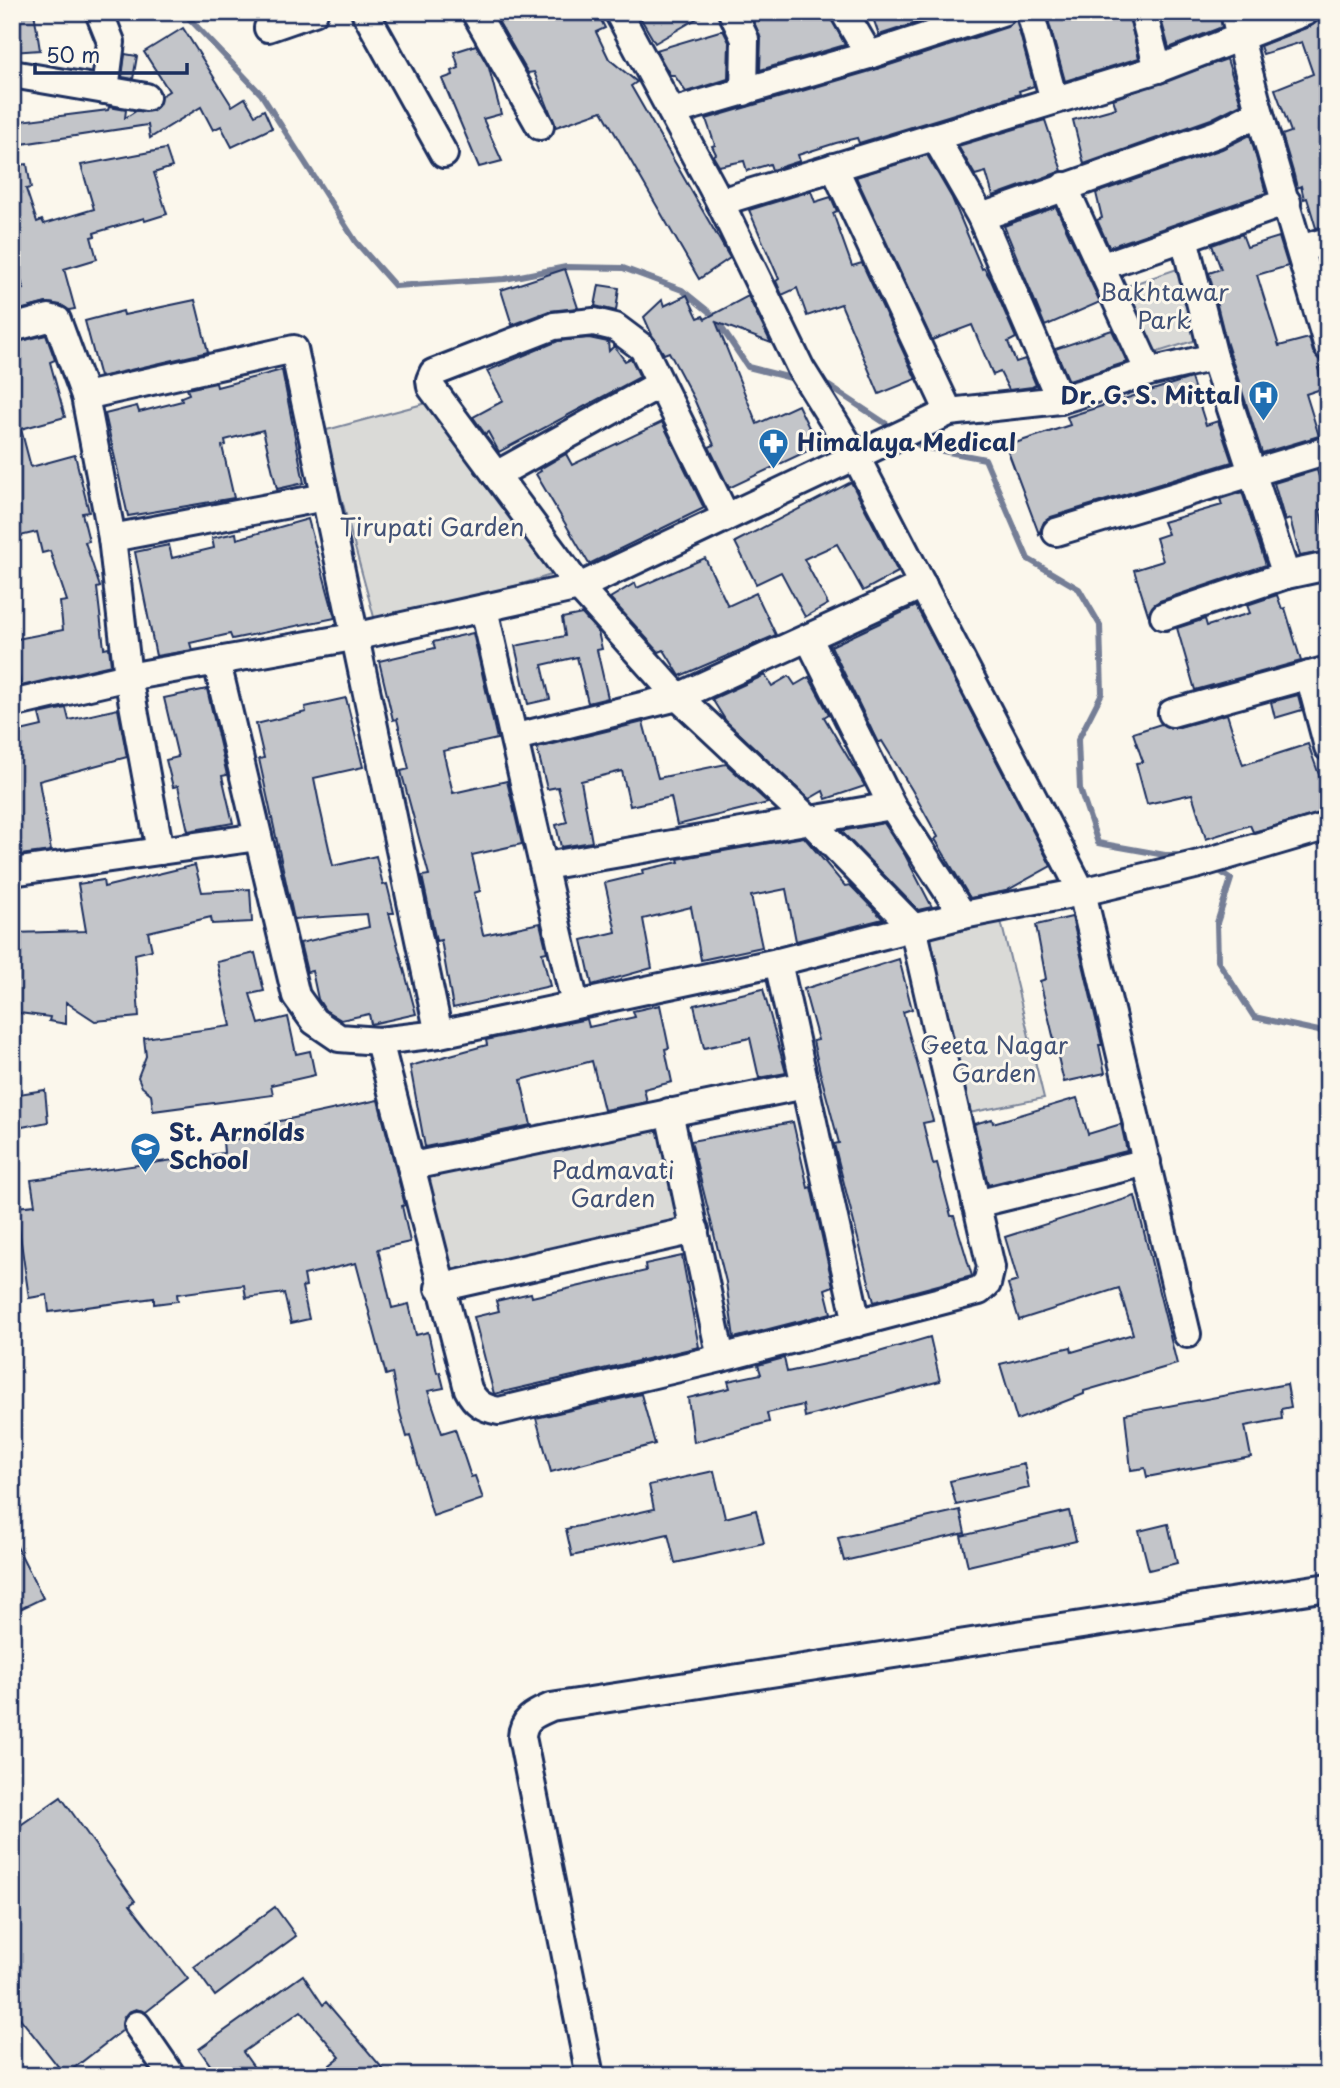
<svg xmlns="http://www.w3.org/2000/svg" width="1340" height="2088" font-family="'Playpen Sans',sans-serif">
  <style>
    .green { fill: #dadad7; stroke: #7a849a; stroke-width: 2 }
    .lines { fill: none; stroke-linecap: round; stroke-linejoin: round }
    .stream { stroke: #747e96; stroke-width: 6 }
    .building { fill: #c3c5c9; stroke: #1b2f5e; stroke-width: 2 }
    .minor-casing { stroke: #1b2f5e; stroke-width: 32 }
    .minor { stroke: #fbf7ec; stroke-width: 26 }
    .labels { text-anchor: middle; stroke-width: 6; stroke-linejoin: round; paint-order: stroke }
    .park-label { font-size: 24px; fill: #415176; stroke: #fbf7ec }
    .poi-label { font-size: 24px; font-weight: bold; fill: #1b2f5e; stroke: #fbf7ec; text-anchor: start }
  </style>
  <rect width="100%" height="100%" fill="#fbf7ec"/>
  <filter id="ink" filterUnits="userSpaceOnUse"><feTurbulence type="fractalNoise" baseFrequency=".0143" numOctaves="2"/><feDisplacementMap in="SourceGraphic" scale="14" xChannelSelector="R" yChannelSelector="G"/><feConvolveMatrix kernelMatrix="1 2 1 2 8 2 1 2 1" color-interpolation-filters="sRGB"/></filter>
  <g filter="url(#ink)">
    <g class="green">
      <path d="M 1183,267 L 1206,337 L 1148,355 L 1124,287 Z"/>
      <path d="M 438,400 L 561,572 L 377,628 L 323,431 Z"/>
      <path d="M 1000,917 L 1044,1098 L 964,1114 L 929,927 Z"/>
      <path d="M 657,1121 L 679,1224 L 447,1273 L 426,1171 Z"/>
    </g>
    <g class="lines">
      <g class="stream">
        <path d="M 183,12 L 261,94 L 356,242 L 395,286 L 505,279 L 566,267 L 623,268 L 682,290 L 713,315 L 748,367 L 799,380"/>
        <path d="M 820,384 L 829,386 L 894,429"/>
        <path d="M 909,438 L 922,447 L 985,459 L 1028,559 L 1079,589 L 1100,625 L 1102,693 L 1078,740 L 1080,789 L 1098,843 L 1165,855 L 1190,855"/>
        <path d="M 1214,867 L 1231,879 L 1217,923 L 1218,961 L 1254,1017 L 1328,1033"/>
      </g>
    </g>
    <g class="building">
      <path d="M 12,12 L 34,12 L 40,50 L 12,52 Z"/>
      <path d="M 493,12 L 597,12 L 605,28 L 596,32 L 609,59 L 637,82 L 631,86 L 730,258 L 699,279 L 602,111 L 556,127 L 534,72 L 528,73 Z"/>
      <path d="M 637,12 L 708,12 L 655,43 Z"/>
      <path d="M 780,12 L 828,12 L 845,45 L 760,70 L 761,39 L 753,20 Z"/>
      <path d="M 871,12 L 933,12 L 913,24 L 879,35 Z"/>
      <path d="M 1046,12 L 1128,12 L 1139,58 L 1065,81 Z"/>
      <path d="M 1159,12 L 1187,12 L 1189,18 L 1219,12 L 1222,27 L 1169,48 Z"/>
      <path d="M 1320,12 L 1328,12 L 1328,226 L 1316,228 L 1307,198 L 1304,199 L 1301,186 L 1297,188 L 1294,175 L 1282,135 L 1291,132 L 1275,89 L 1313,74 L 1302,42 L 1263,54 L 1260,46 L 1311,26 L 1318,21 Z"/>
      <path d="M 1016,19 L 1034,86 L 1019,91 L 1020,94 L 859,143 L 857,138 L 836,143 L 798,155 L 800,161 L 772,170 L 770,164 L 747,171 L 744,161 L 719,166 L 713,156 L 716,154 L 712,146 L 715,145 L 706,119 L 874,70 L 1007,27 Z"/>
      <path d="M 183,28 L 232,106 L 245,98 L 255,115 L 264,110 L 272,128 L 232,147 L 221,126 L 213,130 L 201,107 L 150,138 L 148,125 L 15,145 L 12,122 L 108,110 L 109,107 L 126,110 L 125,118 L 136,111 L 152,111 L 158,106 L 161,96 L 169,91 L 144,52 Z"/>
      <path d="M 723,30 L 729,42 L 728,79 L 686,92 L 674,75 L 670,75 L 656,50 Z"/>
      <path d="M 476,45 L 489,68 L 501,114 L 483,119 L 502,161 L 479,167 L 442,79 L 453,75 L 452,71 L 459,68 L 454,52 Z"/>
      <path d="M 125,54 L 137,56 L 133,79 L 122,77 Z"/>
      <path d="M 1227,59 L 1241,104 L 1211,119 L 1084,164 L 1073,120 L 1116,108 L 1113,99 Z"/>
      <path d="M 1045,120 L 1062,171 L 993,196 L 986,172 L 975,175 L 958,146 Z"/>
      <path d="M 1250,135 L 1266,193 L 1109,247 L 1097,220 L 1102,218 L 1096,193 L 1222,149 Z"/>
      <path d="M 166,149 L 172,167 L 154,173 L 167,214 L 145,221 L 144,218 L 94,233 L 95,236 L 91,237 L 97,259 L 64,269 L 75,309 L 69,310 L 61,305 L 46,303 L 12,312 L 12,292 L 24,289 L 12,255 L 12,156 L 16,155 L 19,165 L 27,164 L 31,188 L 26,189 L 37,222 L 42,220 L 44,224 L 94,209 L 81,165 Z"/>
      <path d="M 927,155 L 952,198 L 982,269 L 984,268 L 991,280 L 1016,338 L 1008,342 L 1016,362 L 1025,359 L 1036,385 L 1032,387 L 1009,390 L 1000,372 L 993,375 L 972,325 L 932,340 L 856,177 Z"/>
      <path d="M 811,191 L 815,202 L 831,197 L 837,211 L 833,213 L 852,266 L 862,263 L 916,379 L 879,394 L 841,304 L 807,316 L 797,288 L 782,295 L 776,281 L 779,279 L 749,210 Z"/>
      <path d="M 1056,207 L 1100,302 L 1045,326 L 1004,226 Z"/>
      <path d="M 1242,234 L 1247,247 L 1279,237 L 1288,266 L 1257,275 L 1279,346 L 1309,338 L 1313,352 L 1324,366 L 1318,368 L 1324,388 L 1306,394 L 1319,436 L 1262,453 L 1226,341 L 1209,273 L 1221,269 L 1212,245 Z"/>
      <path d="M 565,269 L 578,308 L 549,311 L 512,325 L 501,290 Z"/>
      <path d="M 599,285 L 619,288 L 616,311 L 595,306 Z"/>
      <path d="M 687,295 L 698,318 L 703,316 L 705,319 L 748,296 L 771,343 L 716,322 L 757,424 L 798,405 L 818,446 L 729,488 L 709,447 L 714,445 L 694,399 L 669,352 L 664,354 L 652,335 L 644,317 L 662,300 L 664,306 Z"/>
      <path d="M 195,300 L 208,352 L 100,377 L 85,321 L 123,311 L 124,315 Z"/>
      <path d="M 1112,330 L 1127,362 L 1069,381 L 1055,349 Z"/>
      <path d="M 46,335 L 55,360 L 50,362 L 65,417 L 21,429 L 31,467 L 75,455 L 89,512 L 82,513 L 89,541 L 85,542 L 100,587 L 97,588 L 104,648 L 109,647 L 111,665 L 21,686 L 12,640 L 63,630 L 60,602 L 67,601 L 50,551 L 42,553 L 37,532 L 12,538 L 12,343 Z"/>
      <path d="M 589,338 L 608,342 L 609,351 L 614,346 L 625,361 L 631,358 L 640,377 L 499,452 L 488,432 L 485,434 L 473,417 L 503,401 L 487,371 L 558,341 Z"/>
      <path d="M 282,370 L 304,483 L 277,489 L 263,430 L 225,440 L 226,445 L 222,446 L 234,498 L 128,516 L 105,414 L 137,406 L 139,412 L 182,401 L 181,397 L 189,394 L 187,389 L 216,383 L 217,387 Z"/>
      <path d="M 1191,378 L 1206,425 L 1218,421 L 1232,462 L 1051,517 L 1044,522 L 1039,534 L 1006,446 L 1070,425 L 1067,417 Z"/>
      <path d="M 662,422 L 704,508 L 589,564 L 536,474 L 541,471 L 540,469 L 566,454 L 572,465 Z"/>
      <path d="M 1317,470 L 1328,507 L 1320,510 L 1328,551 L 1300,556 L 1290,519 L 1285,521 L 1274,483 Z"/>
      <path d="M 851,482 L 898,572 L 863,591 L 837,544 L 804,559 L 828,604 L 805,617 L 781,572 L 756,584 L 735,542 Z"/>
      <path d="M 1242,492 L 1266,565 L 1159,601 L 1148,614 L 1134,570 L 1163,561 L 1156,538 L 1168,534 L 1163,522 L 1222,505 L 1220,499 Z"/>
      <path d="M 308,519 L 335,618 L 232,639 L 230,634 L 190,643 L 192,650 L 156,656 L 135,552 L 169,545 L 172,558 L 214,548 L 212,538 L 236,533 L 237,539 Z"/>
      <path d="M 705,558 L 728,606 L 756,593 L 776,635 L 680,676 L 664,650 L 659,652 L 610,598 L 635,583 L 637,588 Z"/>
      <path d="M 1277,595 L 1282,609 L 1285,608 L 1301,661 L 1195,690 L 1177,628 L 1205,619 L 1207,626 L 1250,613 L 1247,605 Z"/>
      <path d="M 916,606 L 1051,866 L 1006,891 L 970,898 L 935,839 L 938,837 L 912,790 L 882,741 L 878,743 L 831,646 Z"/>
      <path d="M 582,614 L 598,632 L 602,649 L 597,650 L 608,698 L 588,703 L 577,657 L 542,665 L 550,699 L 528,704 L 515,646 L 565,636 L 562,618 Z"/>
      <path d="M 473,633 L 497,739 L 443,751 L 453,793 L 507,781 L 522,844 L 472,855 L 480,891 L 474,893 L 483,935 L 540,923 L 547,952 L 542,953 L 550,986 L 453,1008 L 441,940 L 436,941 L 422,876 L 429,875 L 401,771 L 409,769 L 397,719 L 393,720 L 379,661 L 435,648 L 433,642 Z"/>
      <path d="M 765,675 L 772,686 L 789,676 L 795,685 L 809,677 L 829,714 L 824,717 L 865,786 L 826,799 L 823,791 L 809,799 L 726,721 L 712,699 Z"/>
      <path d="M 207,689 L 227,775 L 222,776 L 233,823 L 188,831 L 178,786 L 173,787 L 166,760 L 178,757 L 164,698 Z"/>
      <path d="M 1298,695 L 1302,710 L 1275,718 L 1271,702 Z"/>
      <path d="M 346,698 L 363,767 L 314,778 L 320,808 L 333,866 L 376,856 L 383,885 L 387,884 L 394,913 L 389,913 L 416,1014 L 371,1024 L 369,1014 L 341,1020 L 325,1010 L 318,999 L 312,971 L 307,972 L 300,943 L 369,927 L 367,914 L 294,919 L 259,759 L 264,758 L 256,724 L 306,712 L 305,707 Z"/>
      <path d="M 66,708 L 69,720 L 118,709 L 127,757 L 39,781 L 51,851 L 12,856 L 12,733 L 42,726 L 39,714 Z"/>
      <path d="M 1227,714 L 1243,765 L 1308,744 L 1328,800 L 1328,811 L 1253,832 L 1250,825 L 1206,839 L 1192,794 L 1147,804 L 1136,763 L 1143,762 L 1133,733 L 1161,724 L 1176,728 Z"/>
      <path d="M 643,722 L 658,778 L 726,764 L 768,803 L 677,825 L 671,797 L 630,806 L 622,771 L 581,781 L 592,842 L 561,847 L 556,825 L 567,822 L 558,787 L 547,789 L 537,748 Z"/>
      <path d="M 884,823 L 905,855 L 932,907 L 918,910 L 841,831 Z"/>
      <path d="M 804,837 L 845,886 L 850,885 L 883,919 L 796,941 L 786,889 L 751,896 L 762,947 L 701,960 L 691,907 L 643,919 L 652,968 L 592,985 L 582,940 L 616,932 L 605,883 L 643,874 L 642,870 L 679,862 L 678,859 Z"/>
      <path d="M 195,865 L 202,892 L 250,889 L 252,922 L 212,924 L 211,917 L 148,932 L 152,950 L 135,954 L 139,1017 L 95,1021 L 66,1002 L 66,1024 L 49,1021 L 50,1017 L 12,1012 L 12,933 L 86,931 L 78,884 L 103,880 L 104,887 Z"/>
      <path d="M 1072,917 L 1102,1045 L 1099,1045 L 1105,1073 L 1064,1082 L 1040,981 L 1046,979 L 1036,925 Z"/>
      <path d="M 255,953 L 264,991 L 250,994 L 259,1024 L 288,1017 L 296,1054 L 310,1051 L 315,1075 L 271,1085 L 273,1095 L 153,1111 L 151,1094 L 142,1087 L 138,1077 L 146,1056 L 144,1038 L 231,1026 L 217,962 Z"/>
      <path d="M 899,959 L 912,1009 L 903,1012 L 933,1121 L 923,1123 L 933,1164 L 937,1163 L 951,1216 L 954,1216 L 972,1276 L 874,1302 L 834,1144 L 839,1143 L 820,1072 L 813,1041 L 818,1040 L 804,989 Z"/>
      <path d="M 763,989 L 786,1073 L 759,1078 L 750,1038 L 704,1048 L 694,1005 Z"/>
      <path d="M 660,1005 L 669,1048 L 665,1049 L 672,1082 L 644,1089 L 647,1102 L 604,1110 L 592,1061 L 521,1080 L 531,1125 L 425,1147 L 410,1066 L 487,1045 L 486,1040 L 587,1019 L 589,1027 L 635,1017 L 633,1011 Z"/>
      <path d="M 45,1090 L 48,1122 L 12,1129 L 12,1095 Z"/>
      <path d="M 1077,1098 L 1088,1134 L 1121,1124 L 1127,1151 L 988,1185 L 974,1124 L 992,1119 L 993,1123 Z"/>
      <path d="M 378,1100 L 405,1205 L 402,1206 L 410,1242 L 378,1249 L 392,1308 L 409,1304 L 416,1335 L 428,1332 L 437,1373 L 440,1372 L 444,1388 L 428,1391 L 442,1433 L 455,1429 L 471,1477 L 475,1476 L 483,1499 L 433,1516 L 410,1436 L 407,1437 L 399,1409 L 392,1373 L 386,1375 L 356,1263 L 304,1275 L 306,1286 L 302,1287 L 309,1319 L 291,1323 L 284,1293 L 246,1298 L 244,1285 L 177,1294 L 178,1301 L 154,1304 L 154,1298 L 49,1312 L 47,1295 L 29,1298 L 16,1207 L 35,1205 L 31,1180 L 224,1153 L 223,1141 L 268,1135 L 266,1124 Z"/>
      <path d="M 793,1122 L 808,1188 L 811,1187 L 833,1286 L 825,1289 L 831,1313 L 734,1338 L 726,1282 L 691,1141 Z"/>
      <path d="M 1135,1196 L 1177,1364 L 1084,1391 L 1084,1394 L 1017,1420 L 1000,1364 L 1071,1347 L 1072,1352 L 1133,1334 L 1119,1288 L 1019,1320 L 1008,1284 L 1018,1281 L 1005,1237 Z"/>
      <path d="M 682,1256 L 699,1347 L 494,1394 L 474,1317 L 499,1311 L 496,1301 L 531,1293 L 532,1297 L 646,1271 L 645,1264 Z"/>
      <path d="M 930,1337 L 940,1381 L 805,1417 L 803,1405 L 767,1413 L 769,1422 L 694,1442 L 688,1398 L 730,1388 L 728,1381 L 761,1374 L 758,1365 L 784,1358 L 787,1372 L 872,1354 Z"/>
      <path d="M 1287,1384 L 1291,1407 L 1281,1409 L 1282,1419 L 1245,1426 L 1251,1457 L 1147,1477 L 1145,1468 L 1131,1470 L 1125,1414 Z"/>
      <path d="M 641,1394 L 655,1444 L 551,1472 L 536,1418 Z"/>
      <path d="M 1024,1464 L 1029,1488 L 956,1505 L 950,1481 Z"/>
      <path d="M 714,1471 L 725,1518 L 756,1510 L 764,1543 L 675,1563 L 668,1534 L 572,1556 L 566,1529 L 654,1509 L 649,1485 Z"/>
      <path d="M 960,1510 L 965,1533 L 844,1561 L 838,1538 Z"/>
      <path d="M 1069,1511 L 1076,1541 L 968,1566 L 961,1536 Z"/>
      <path d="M 1168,1524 L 1177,1563 L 1149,1570 L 1139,1531 Z"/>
      <path d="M 12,1537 L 43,1598 L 12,1613 Z"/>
      <path d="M 61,1797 L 135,1901 L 130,1905 L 188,1979 L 146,2012 L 136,2009 L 128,2012 L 123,2019 L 123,2030 L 65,2075 L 12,2008 L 12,1831 Z"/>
      <path d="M 275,1907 L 296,1936 L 215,1996 L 194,1967 Z"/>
      <path d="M 303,1975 L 323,2005 L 326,2002 L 389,2076 L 316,2076 L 340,2057 L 301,2011 L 243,2052 L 260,2076 L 218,2076 L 199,2049 Z"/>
    </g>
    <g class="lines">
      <defs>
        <g id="minor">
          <path d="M 99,12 L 111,42 L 105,90"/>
          <path d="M 365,12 L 444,154"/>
          <path d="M 475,12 L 540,126"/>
          <path d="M 618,12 L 720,202 L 801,369 L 856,457 L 1082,892 L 1187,1334"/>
          <path d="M 732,12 L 745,39 L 744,92"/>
          <path d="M 844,12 L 869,55"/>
          <path d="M 1030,12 L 1054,100"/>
          <path d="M 1143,12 L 1158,69"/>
          <path d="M 1234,12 C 1260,125 1296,235 1328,347"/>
          <path d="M 268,28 L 314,12"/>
          <path d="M 12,74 L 146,97"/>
          <path d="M 672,112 L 869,55 L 1002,12"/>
          <path d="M 935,137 L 981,217 L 1060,400"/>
          <path d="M 834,167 L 949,412"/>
          <path d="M 1064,186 L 1149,372"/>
          <path d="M 720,202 L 1158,69 L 1305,12"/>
          <path d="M 981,217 L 1217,134 L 1258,113"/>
          <path d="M 1184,238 L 1214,357 L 1286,575"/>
          <path d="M 1302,248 L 1328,241"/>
          <path d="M 1103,266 L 1287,202"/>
          <path d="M 12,328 L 49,318 L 57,320 L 85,396 L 112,538 L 128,677 L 160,851"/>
          <path d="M 660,384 L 496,475 L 431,387 L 430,380 L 433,373 L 554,326 L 594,322 L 615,327 L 643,348 L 726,517"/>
          <path d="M 85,396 L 294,349 L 439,1034"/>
          <path d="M 1056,532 L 1328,450"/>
          <path d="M 112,538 L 325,497"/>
          <path d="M 484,609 L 575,1004"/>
          <path d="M 1164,616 L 1286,575 L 1328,566"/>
          <path d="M 809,639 L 892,806 L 963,915"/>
          <path d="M 217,663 L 296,996 L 314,1021 L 339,1038 L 379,1041 L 439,1034 L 778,962 L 963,915 L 1082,892 L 1199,864 L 1328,826"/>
          <path d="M 1309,675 L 1328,747"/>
          <path d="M 12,704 L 128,677 L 353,637 L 579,587 L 949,412 L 1060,400 L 1149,372 L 1214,357"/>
          <path d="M 1172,713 L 1328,670"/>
          <path d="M 516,737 L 678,697 L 923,585"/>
          <path d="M 545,866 L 892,806"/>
          <path d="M 12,872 L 258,837"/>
          <path d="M 778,962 L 857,1323"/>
          <path d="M 379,1041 L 468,1389 C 475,1403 483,1408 499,1411 L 721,1358 L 979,1291 L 987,1284 L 991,1267 L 913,927 L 809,820 L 678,697 L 579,587 L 496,475"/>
          <path d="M 669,1112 L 721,1358"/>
          <path d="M 412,1166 L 805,1085"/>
          <path d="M 976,1204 L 1147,1162"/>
          <path d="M 439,1288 L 695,1230"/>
          <path d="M 137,2025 L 172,2076"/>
          <path d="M 590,2076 L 522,1737 C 523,1718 535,1714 551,1707 L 1328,1587"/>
        </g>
      </defs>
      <use href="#minor" class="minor-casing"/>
      <use href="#minor" class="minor"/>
    </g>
  </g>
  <defs>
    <symbol id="hospital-pin" viewBox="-11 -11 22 30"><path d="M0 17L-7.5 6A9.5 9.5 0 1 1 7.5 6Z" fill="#1f6fb2" stroke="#fbf7ec"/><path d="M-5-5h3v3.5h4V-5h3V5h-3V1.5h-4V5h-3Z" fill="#fff"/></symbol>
    <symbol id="pharmacy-pin" viewBox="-11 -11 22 30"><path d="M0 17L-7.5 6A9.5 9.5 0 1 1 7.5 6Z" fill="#1f6fb2" stroke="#fbf7ec"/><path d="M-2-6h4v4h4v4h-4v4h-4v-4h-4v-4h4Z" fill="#fff"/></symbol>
    <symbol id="school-pin" viewBox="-11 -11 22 30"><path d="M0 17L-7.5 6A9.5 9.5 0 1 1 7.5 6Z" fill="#1f6fb2" stroke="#fbf7ec"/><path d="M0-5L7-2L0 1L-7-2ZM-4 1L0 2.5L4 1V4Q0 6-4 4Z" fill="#fff"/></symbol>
  </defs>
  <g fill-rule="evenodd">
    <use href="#hospital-pin" x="1246" y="378" width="35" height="47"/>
    <use href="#pharmacy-pin" x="756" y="426" width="35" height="47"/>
    <use href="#school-pin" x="128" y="1130" width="35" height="47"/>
  </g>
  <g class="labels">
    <g class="park-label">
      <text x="1164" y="301">Bakhtawar<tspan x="1164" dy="28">Park</tspan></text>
      <text x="432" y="536">Tirupati Garden</text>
      <text x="994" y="1054">Geeta Nagar<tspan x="994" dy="28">Garden</tspan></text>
      <text x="613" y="1179">Padmavati<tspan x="613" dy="28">Garden</tspan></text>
    </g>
    <g class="poi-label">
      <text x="1240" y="404" text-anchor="end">Dr. G. S. Mittal</text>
      <text x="797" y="451">Himalaya Medical</text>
      <text x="169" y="1141">St. Arnolds<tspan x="169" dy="28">School</tspan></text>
    </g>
  </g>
  <rect width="1340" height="2088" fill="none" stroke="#fbf7ec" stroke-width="42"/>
  <rect x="21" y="21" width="1298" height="2046" fill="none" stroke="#1b2f5e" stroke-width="2.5" filter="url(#ink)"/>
  <path d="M35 63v10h152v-10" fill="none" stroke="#1b2f5e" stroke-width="3.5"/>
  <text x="46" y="63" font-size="21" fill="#1b2f5e" stroke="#fbf7ec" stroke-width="5" paint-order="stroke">50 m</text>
</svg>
